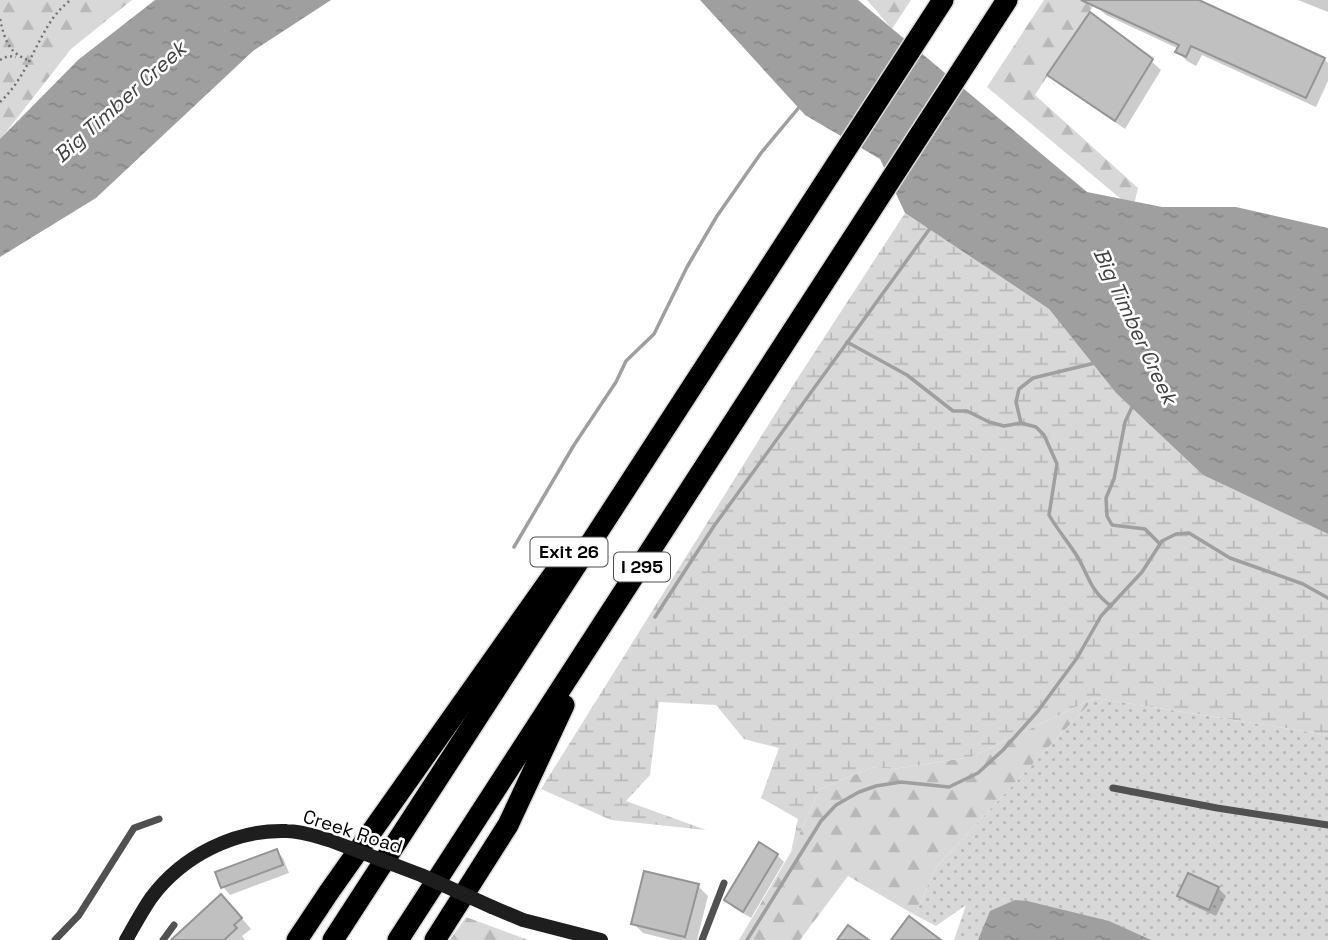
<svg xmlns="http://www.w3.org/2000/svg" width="1328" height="940" font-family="'Space Grotesk',sans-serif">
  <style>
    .forest { fill: url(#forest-firs) }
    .wetland { fill: url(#wetland-marsh) }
    .park { fill: url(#park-dots) }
    .water { fill: url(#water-ripples) }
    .shadow { fill: #0003 }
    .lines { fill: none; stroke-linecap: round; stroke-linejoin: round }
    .stream { stroke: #9f9f9f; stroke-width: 3.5 }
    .building { fill: #c0c0c0; stroke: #959595; stroke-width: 2 }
    .highway-casing { stroke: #dbdbdb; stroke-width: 24 }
    .path { stroke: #737373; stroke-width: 2.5; stroke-dasharray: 2 3.5; stroke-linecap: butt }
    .lane { stroke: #515151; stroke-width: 7 }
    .secondary { stroke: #1e1e1e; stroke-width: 14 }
    .highway { stroke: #000; stroke-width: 21 }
    .secondary-bridge { stroke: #1e1e1e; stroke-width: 14 }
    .labels { text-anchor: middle; stroke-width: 5; stroke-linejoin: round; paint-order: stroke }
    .shield { fill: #fff; stroke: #4c4c4c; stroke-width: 2 }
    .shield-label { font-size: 18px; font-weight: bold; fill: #000 }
    .street-label { font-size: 19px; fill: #000; stroke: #fff }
    .water-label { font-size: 21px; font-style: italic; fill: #404040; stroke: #fff }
  </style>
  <defs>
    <pattern id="forest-firs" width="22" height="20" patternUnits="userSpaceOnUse" patternTransform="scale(1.75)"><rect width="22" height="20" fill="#d8d8d8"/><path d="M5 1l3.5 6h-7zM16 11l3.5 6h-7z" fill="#b8b8b8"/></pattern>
    <pattern id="wetland-marsh" width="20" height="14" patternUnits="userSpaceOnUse" patternTransform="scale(1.75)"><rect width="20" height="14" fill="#d8d8d8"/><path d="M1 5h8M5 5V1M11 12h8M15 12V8" fill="none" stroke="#b8b8b8"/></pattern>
    <pattern id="park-dots" width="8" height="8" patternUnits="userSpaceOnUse" patternTransform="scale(1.75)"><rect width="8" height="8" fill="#d8d8d8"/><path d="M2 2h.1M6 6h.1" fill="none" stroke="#b8b8b8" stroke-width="1.8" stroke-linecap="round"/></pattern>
    <pattern id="water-ripples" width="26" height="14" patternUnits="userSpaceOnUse" patternTransform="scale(1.75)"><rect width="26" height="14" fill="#9f9f9f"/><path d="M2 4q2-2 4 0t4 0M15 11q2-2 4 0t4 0" fill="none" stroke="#878787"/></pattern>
  </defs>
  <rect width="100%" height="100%" fill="#fff"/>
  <g class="forest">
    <path d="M 0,0 L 132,0 L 71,49 L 0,140 Z"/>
    <path d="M 867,0 L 911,0 L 892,29 Z"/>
    <path d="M 1044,0 L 1097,0 L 1035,95 L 1138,188 L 1133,209 L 987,87 Z"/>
    <path d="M 1095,698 L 936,867 L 915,915 L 848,876 L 800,940 L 739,940 L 791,852 L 820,789 L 873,767 L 894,769 L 971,757 Z"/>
    <path d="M 466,917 L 528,940 L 450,940 Z"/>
  </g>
  <path class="wetland" d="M 905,213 L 1049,309 L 1116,393 L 1203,475 L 1328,534 L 1328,735 L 1095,698 L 971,757 L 894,769 L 873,767 L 820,789 L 791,852 L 798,819 L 761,798 L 779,748 L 744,739 L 716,705 L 659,702 L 650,775 L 626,801 L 706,830 L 611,820 L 541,789 L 792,387 Z"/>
  <path class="park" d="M 1095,698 L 1328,735 L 1328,940 L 954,940 L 966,905 L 936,926 L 915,915 L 936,867 Z"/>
  <g class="water">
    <path d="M 155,0 L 331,0 L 253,51 L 96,198 L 0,257 L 0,139 L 78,60 Z"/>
    <path d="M 700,0 L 858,0 L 1087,192 L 1162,207 L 1236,207 L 1328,228 L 1328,534 L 1203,475 L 1116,393 L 1049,309 L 905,213 L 880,159 L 805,115 Z"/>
    <path d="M 1015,900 L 1027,901 L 1109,921 L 1151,940 L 978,940 L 990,911 Z"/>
  </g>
  <g class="shadow">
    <path d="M 1100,0 L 1195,0 L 1324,59 L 1328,63 L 1328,81 L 1316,107 L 1202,55 L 1196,66 L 1187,61 L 1177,51 L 1179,49 L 1106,15 L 1096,6 Z"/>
    <path d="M 1298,0 L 1328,0 L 1328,12 Z"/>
    <path d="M 1151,61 L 1161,70 L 1125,129 L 1059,84 L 1049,75 Z"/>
    <path d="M 276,851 L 283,858 L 289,873 L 230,895 L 223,887 Z"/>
    <path d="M 777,855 L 784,862 L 751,918 L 733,907 L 726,900 Z"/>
    <path d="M 698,886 L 708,896 L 697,940 L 671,940 L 643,933 L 633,923 Z"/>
    <path d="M 1218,888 L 1226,896 L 1216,916 L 1187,903 L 1179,896 Z"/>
    <path d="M 231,906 L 251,929 L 242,936 L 245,940 L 174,940 Z"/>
  </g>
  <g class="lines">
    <g class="stream">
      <path d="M 847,342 L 907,375 L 953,411 L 967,411 L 989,422 L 1004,426 L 1021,423 L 1036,427 L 1044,435 L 1057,464 L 1049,515 C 1057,529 1068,542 1077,556 C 1089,576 1090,591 1111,606"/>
      <path d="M 1132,407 L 1125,422 L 1114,479 L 1106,498 L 1107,516 L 1112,525 L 1145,529 L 1160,544"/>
      <path d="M 1021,423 L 1016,402 L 1019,389 L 1033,378 L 1095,363"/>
      <path d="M 514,547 L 574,445 L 616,382 L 626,361 L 654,334 L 687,267 L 717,216 L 761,153 L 801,105"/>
      <path d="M 655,617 L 714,526 L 931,227"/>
      <path d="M 747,940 L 821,821 L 836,805 L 859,792 L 876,786 L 901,782 L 949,787 L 978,773 L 1003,750 L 1038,711 L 1077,658 L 1101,616 L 1142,572 L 1162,541 L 1176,534 L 1189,533 L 1230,558 L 1303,584 L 1328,598"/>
    </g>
  </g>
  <g class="building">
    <path d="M 1081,0 L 1199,0 L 1325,58 L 1306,98 L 1191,46 L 1186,57 L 1175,52 L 1179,45 Z"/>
    <path d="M 1090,12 L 1153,59 L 1115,121 L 1047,75 Z"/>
    <path d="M 759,842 L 778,854 L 743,912 L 724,900 Z"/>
    <path d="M 277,849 L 283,865 L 221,888 L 215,872 Z"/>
    <path d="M 644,871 L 699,884 L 685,937 L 631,924 Z"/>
    <path d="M 1188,873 L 1219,887 L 1209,910 L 1177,896 Z"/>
    <path d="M 221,894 L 242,918 L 234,925 L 237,928 L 224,940 L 171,940 Z"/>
    <path d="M 909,916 L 941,940 L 891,940 Z"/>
    <path d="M 848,925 L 869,940 L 837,940 Z"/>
  </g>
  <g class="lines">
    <defs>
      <g id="highway">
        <path d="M 297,940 L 329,892 L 570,551"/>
        <path d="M 333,940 L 943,0"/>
        <path d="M 398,940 L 1007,0"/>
        <path d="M 435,940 L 508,825 L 564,705"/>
      </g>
    </defs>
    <use href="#highway" class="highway-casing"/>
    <g class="path">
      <path d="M 0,19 C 5,41 9,54 31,61"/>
      <path d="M 0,60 L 8,56 L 16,57"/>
      <path d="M 0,102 C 33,72 39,22 71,0"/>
    </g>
    <g class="lane">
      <path d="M 1113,788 L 1217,808 L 1328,825"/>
      <path d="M 55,940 L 79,915 L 134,828 L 159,819"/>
      <path d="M 163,940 L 174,925"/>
      <path d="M 702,940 L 724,883"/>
    </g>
    <g class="secondary">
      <path d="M 492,907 L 523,920 L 601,940"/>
      <path d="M 126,940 C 134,926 142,911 151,898 C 182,856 235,829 287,831 C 301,831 315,836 329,840"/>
    </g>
    <use href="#highway" class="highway"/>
    <path class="secondary-bridge" d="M 329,840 L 421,875 L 492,907"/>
  </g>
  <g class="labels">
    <g class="shield">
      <rect x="530.5" y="537.5" width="77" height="29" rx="5"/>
      <rect x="614" y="552.5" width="56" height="29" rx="5"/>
    </g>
    <g class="shield-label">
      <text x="569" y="558">Exit 26</text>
      <text x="642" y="573">I 295</text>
    </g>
    <g class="street-label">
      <text transform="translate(353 831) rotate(18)" y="7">Creek Road</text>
    </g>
    <g class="water-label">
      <text transform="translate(120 102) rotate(-42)" y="7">Big Timber Creek</text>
      <text transform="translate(1135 326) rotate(65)" y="7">Big Timber Creek</text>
    </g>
  </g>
</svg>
